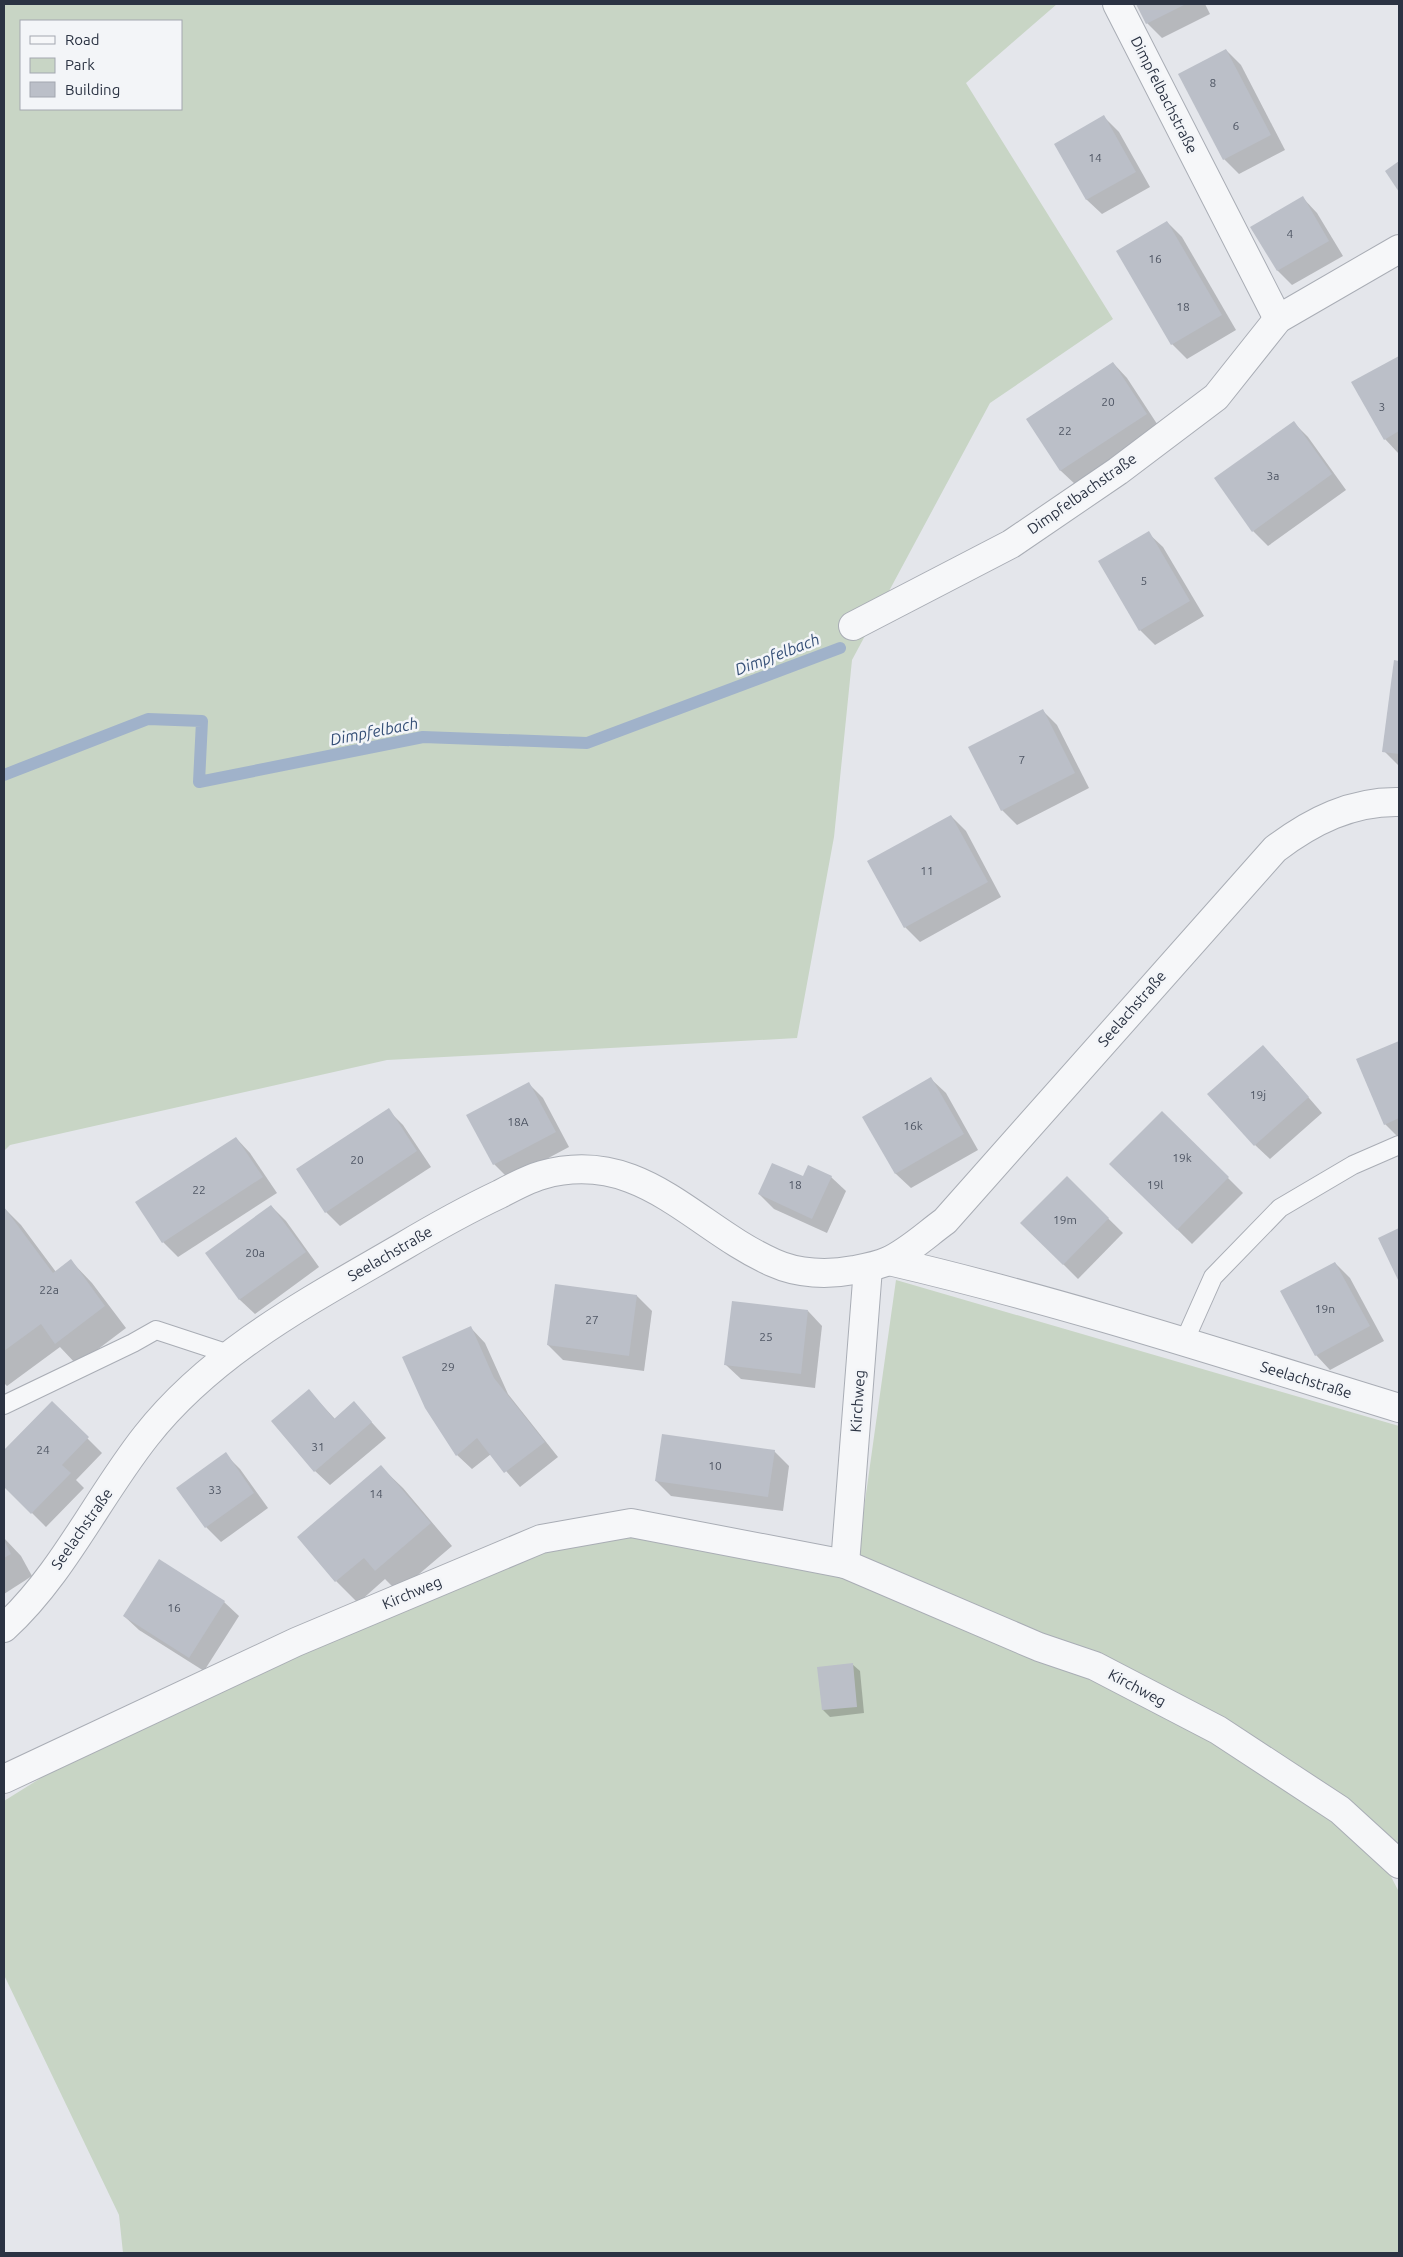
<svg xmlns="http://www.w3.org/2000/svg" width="1403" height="2257" font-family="Ubuntu,sans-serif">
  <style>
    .green { fill: #c8d5c5; fill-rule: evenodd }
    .shadow { fill: #0003 }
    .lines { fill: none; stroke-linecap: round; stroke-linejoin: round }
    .stream { stroke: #a0b2ca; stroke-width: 12 }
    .building { fill: #bbbfc8 }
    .lane-casing { stroke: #a9adb5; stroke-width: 20 }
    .street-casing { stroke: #a9adb5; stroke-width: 30 }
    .lane { stroke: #f6f7f9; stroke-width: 18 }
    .street { stroke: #f6f7f9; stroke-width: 28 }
    .labels { text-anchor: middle; stroke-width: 5; stroke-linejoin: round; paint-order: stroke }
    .number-label { font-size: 12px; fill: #4f5664 }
    .street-label { font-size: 15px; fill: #2b3343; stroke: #f3f5f8 }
    .water-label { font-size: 16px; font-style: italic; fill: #365077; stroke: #f3f5f8 }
  </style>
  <rect width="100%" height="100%" fill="#e4e6eb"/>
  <g class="green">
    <path d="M 4,4 L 1057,4 L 966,83 L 1113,319 L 990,403 L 852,660 L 834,837 L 797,1038 L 387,1060 L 10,1145 L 4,1151 ZM 21,21 L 181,21 L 181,109 L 21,109 Z"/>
    <path d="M 896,1280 L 1399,1426 L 1399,1846 L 1355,1807 L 1399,1892 L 1399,2253 L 123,2253 L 119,2215 L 4,1975 L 4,1801 L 156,1706 L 541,1539 L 631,1523 L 857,1558 Z"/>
  </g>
  <g class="shadow">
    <path d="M 1138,4 L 1205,4 L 1210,14 L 1162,38 L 1147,23 Z"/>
    <path d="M 1226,50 L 1241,65 L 1285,150 L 1239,174 L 1224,159 Z"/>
    <path d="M 1104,117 L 1119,132 L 1150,187 L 1102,214 L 1087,200 L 1056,145 Z"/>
    <path d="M 1303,198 L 1317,213 L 1343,256 L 1292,285 L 1278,271 L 1252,228 Z"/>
    <path d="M 1167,222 L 1182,237 L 1236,330 L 1187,359 L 1172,344 Z"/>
    <path d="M 1399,357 L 1399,454 L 1385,439 L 1353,383 Z"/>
    <path d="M 1113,363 L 1127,378 L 1161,430 L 1076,485 L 1061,471 L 1028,419 Z"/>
    <path d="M 1293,422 L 1308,437 L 1346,490 L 1268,546 L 1253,531 Z"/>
    <path d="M 1148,533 L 1163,547 L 1204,616 L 1155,645 L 1140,630 Z"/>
    <path d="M 1395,662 L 1399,662 L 1399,766 L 1384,751 Z"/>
    <path d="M 1043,711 L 1057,725 L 1089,788 L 1017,825 L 1002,810 Z"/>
    <path d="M 951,816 L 966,831 L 1001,897 L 920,942 L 905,927 Z"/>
    <path d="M 1399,1042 L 1399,1138 L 1385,1124 L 1358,1060 Z"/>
    <path d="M 1277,1061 L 1322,1113 L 1270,1159 L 1255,1145 Z"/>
    <path d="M 931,1079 L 946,1093 L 978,1150 L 911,1188 L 896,1174 L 864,1117 Z"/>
    <path d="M 528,1083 L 543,1098 L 569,1147 L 509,1179 L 494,1164 Z"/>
    <path d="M 388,1110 L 403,1125 L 431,1167 L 340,1226 L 326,1212 Z"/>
    <path d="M 1162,1112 L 1243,1193 L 1192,1244 L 1111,1164 Z"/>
    <path d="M 236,1138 L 250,1153 L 277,1193 L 178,1257 L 163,1242 Z"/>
    <path d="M 831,1177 L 846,1191 L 827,1233 L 774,1209 L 759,1194 L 803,1178 Z"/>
    <path d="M 1067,1178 L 1123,1233 L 1078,1279 L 1022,1223 Z"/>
    <path d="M 271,1206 L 286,1221 L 319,1267 L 255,1314 L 240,1300 L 207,1254 Z"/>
    <path d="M 4,1208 L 21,1225 L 56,1272 L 71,1261 L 92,1283 L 126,1328 L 77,1365 L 60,1347 L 7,1386 L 4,1383 Z"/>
    <path d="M 1335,1263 L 1350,1278 L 1384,1341 L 1330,1370 L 1316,1355 Z"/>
    <path d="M 556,1286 L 637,1296 L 652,1311 L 644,1371 L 563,1360 L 548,1345 Z"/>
    <path d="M 808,1311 L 822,1326 L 815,1388 L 741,1379 L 726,1365 Z"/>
    <path d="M 471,1328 L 485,1343 L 508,1394 L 558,1457 L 520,1487 L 491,1454 L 472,1469 L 457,1455 Z"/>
    <path d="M 309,1391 L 335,1419 L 354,1403 L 386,1438 L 330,1485 L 315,1471 Z"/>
    <path d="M 52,1403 L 102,1453 L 76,1480 L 84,1488 L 46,1527 L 4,1485 L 4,1452 Z"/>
    <path d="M 774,1451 L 789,1466 L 783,1511 L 671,1496 L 656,1481 Z"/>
    <path d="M 225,1454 L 240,1469 L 268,1508 L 221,1542 L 206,1527 Z"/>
    <path d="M 381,1467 L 403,1488 L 452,1546 L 398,1592 L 385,1579 L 358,1603 L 336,1581 Z"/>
    <path d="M 4,1538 L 21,1556 L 32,1576 L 4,1594 Z"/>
    <path d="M 224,1602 L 239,1616 L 204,1671 L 139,1630 L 124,1616 Z"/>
    <path d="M 852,1664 L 860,1671 L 864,1713 L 830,1717 L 823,1710 Z"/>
  </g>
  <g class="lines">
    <path class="stream" d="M 4,775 L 148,719 L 202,721 L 199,782 L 423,737 L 587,743 L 840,648"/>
  </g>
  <g class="building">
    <path d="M 1136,4 L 1186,4 L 1146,24 Z"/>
    <path d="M 1226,49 L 1271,135 L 1223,160 L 1178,74 Z"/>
    <path d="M 1104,115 L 1136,172 L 1086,200 L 1054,144 Z"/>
    <path d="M 1399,161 L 1399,192 L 1385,171 Z"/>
    <path d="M 1303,196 L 1329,241 L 1277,271 L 1250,227 Z"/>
    <path d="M 1167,221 L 1222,315 L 1171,345 L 1116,251 Z"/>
    <path d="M 1399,356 L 1399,431 L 1384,440 L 1351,382 Z"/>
    <path d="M 1113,362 L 1147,414 L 1060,471 L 1026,419 Z"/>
    <path d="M 1294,421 L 1332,474 L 1252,532 L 1214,478 Z"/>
    <path d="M 1149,531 L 1190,601 L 1139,631 L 1098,561 Z"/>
    <path d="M 1394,660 L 1399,661 L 1399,754 L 1382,752 Z"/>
    <path d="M 1043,709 L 1075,773 L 1001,811 L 968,747 Z"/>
    <path d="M 951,815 L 988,882 L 904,928 L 867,861 Z"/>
    <path d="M 1399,1041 L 1399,1118 L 1384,1125 L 1356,1059 Z"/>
    <path d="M 1263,1045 L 1309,1097 L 1254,1146 L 1207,1094 Z"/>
    <path d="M 931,1077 L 964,1134 L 895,1174 L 862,1117 Z"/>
    <path d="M 529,1082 L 556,1132 L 493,1165 L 466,1115 Z"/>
    <path d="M 389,1108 L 417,1151 L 325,1213 L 296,1169 Z"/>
    <path d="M 1162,1111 L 1229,1177 L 1177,1230 L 1109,1164 Z"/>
    <path d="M 236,1137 L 263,1177 L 162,1243 L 135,1202 Z"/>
    <path d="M 772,1163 L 803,1176 L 808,1165 L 832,1176 L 812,1219 L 758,1194 Z"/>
    <path d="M 1067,1176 L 1109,1218 L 1063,1265 L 1020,1223 Z"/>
    <path d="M 271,1205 L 306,1252 L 239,1300 L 205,1253 Z"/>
    <path d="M 4,1207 L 53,1273 L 71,1259 L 105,1306 L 55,1344 L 41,1324 L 4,1351 Z"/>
    <path d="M 1399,1228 L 1399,1282 L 1378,1238 Z"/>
    <path d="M 1335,1262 L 1370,1326 L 1315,1356 L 1280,1291 Z"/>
    <path d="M 555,1284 L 637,1295 L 629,1356 L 547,1345 Z"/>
    <path d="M 732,1301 L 808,1310 L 801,1374 L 724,1365 Z"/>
    <path d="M 471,1326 L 494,1378 L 545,1442 L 504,1473 L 477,1438 L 456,1456 L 425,1408 L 402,1357 Z"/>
    <path d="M 309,1389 L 334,1419 L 354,1401 L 372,1422 L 314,1472 L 271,1421 Z"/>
    <path d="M 52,1401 L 89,1437 L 62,1465 L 71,1473 L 31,1514 L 4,1487 L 4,1450 Z"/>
    <path d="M 662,1434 L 775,1450 L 768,1497 L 655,1481 Z"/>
    <path d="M 226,1452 L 254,1493 L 205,1528 L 176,1488 Z"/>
    <path d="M 381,1465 L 431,1523 L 375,1571 L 364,1558 L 335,1582 L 297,1537 Z"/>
    <path d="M 4,1540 L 11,1554 L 4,1558 Z"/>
    <path d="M 159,1559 L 225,1601 L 189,1658 L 123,1616 Z"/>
    <path d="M 853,1663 L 857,1707 L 822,1710 L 817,1667 Z"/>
  </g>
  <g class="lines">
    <defs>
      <g id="lane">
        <path d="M 1184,1342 L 1213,1277 L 1280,1208 L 1353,1165 L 1399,1145"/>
        <path d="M 4,1405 L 133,1343 L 156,1330 L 229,1354"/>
      </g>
      <g id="street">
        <path d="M 1117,4 L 1278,319"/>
        <path d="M 853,626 L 1011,544 L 1118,471 L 1216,397 L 1278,319 L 1399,249"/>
        <path d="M 889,1261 C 1061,1301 1230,1356 1399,1408"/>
        <path d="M 845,1564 L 868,1268"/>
        <path d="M 4,1628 C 63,1574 97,1498 146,1436 C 213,1351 311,1300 402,1247 C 434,1228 466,1210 500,1194 C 513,1187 528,1179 542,1175 C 641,1147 694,1228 774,1263 C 798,1274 828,1275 854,1270 C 865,1268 877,1266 888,1261 C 908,1252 927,1234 945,1221 L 1275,849 C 1312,821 1352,801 1399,802"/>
        <path d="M 4,1779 L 296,1642 L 541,1539 L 631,1523 L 845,1564 L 1039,1647 L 1095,1666 L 1218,1730 L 1340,1810 L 1399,1864"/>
      </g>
    </defs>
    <use href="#lane" class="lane-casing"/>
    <use href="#street" class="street-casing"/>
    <use href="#lane" class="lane"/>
    <use href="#street" class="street"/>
  </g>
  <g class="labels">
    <g class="number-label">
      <text x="1213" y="87">8</text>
      <text x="1236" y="130">6</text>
      <text x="1095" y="162">14</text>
      <text x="1290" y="238">4</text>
      <text x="1155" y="263">16</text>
      <text x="1183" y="311">18</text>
      <text x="1108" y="406">20</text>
      <text x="1382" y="411">3</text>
      <text x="1065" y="435">22</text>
      <text x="1273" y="480">3a</text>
      <text x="1144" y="585">5</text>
      <text x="1022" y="764">7</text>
      <text x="927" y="875">11</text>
      <text x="1258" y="1099">19j</text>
      <text x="518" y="1126">18A</text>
      <text x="913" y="1130">16k</text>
      <text x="1182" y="1162">19k</text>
      <text x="357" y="1164">20</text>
      <text x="795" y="1189">18</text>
      <text x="1155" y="1189">19l</text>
      <text x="199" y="1194">22</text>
      <text x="1065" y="1224">19m</text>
      <text x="255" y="1257">20a</text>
      <text x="49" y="1294">22a</text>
      <text x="1325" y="1313">19n</text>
      <text x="592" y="1324">27</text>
      <text x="766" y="1341">25</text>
      <text x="448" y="1371">29</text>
      <text x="318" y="1451">31</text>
      <text x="43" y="1454">24</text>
      <text x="715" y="1470">10</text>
      <text x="215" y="1494">33</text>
      <text x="376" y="1498">14</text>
      <text x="174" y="1612">16</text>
    </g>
    <g class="street-label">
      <text transform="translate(1164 95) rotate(63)" y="5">Dimpfelbachstraße</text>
      <text transform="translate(1082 494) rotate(-35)" y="5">Dimpfelbachstraße</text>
      <text transform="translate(1132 1009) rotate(-49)" y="5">Seelachstraße</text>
      <text transform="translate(390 1254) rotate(-30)" y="5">Seelachstraße</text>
      <text transform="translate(1306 1380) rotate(17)" y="5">Seelachstraße</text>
      <text transform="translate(858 1401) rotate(-86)" y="5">Kirchweg</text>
      <text transform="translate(82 1529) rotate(-55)" y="5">Seelachstraße</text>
      <text transform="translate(412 1593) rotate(-23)" y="5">Kirchweg</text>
      <text transform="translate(1137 1688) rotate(28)" y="5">Kirchweg</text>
    </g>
    <g class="water-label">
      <text transform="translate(777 654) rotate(-21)" y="6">Dimpfelbach</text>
      <text transform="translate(374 731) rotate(-11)" y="6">Dimpfelbach</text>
    </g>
  </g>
  <rect width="1403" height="2257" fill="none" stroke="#2b3343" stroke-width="10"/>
  <rect x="20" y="20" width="162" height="90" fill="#f3f5f8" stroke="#a3a7b0"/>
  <rect x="30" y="36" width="25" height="8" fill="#f6f7f9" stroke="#a3a7b0"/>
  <text x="65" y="45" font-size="15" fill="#2b3343">Road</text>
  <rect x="30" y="58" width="25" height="15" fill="#c8d5c5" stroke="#a3a7b0"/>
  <text x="65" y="70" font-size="15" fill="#2b3343">Park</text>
  <rect x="30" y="82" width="25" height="15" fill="#bbbfc8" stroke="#a3a7b0"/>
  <text x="65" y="95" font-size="15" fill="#2b3343">Building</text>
</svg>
